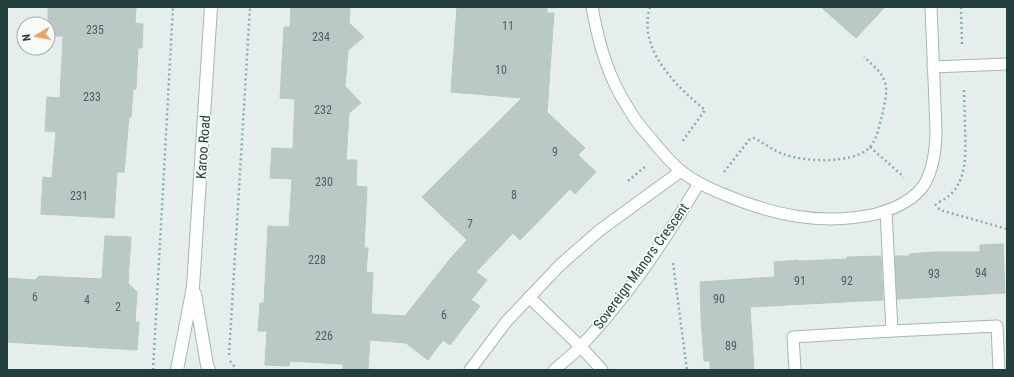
<svg xmlns="http://www.w3.org/2000/svg" width="1014" height="377" font-family="'Roboto Condensed',sans-serif">
  <style>
    .building { fill: #bac9c5; stroke: #b7c8c4 }
    .lines { fill: none; stroke-linecap: round; stroke-linejoin: round }
    .lane-casing { stroke: #a7b6b4; stroke-width: 13 }
    .street-casing { stroke: #a7b6b4; stroke-width: 14 }
    .path { stroke: #85b1ac; stroke-width: 2.5; stroke-dasharray: 2 3; stroke-linecap: butt }
    .lane { stroke: #fff; stroke-width: 11 }
    .street { stroke: #fff; stroke-width: 12 }
    .labels { text-anchor: middle; stroke-width: 3.5; stroke-linejoin: round; paint-order: stroke }
    .number-label { font-size: 12px; fill: #4a6260 }
    .street-label { font-size: 14px; fill: #24403e; stroke: #f6faf9 }
  </style>
  <rect width="100%" height="100%" fill="#e5eeec"/>
  <g class="building">
    <path d="M 48,7 L 136,7 L 135,23 L 143,24 L 142,48 L 138,48 L 136,89 L 133,89 L 131,117 L 129,117 L 124,172 L 117,172 L 114,218 L 41,214 L 43,177 L 52,178 L 56,132 L 45,131 L 47,97 L 60,98 L 63,36 L 48,36 Z"/>
    <path d="M 291,7 L 350,7 L 349,23 L 364,37 L 348,50 L 345,86 L 361,103 L 349,113 L 346,160 L 357,160 L 356,186 L 367,187 L 364,248 L 368,248 L 366,272 L 373,273 L 371,314 L 405,316 L 450,259 L 467,240 L 422,197 L 522,98 L 451,92 L 457,7 L 547,7 L 547,13 L 554,13 L 547,112 L 585,148 L 578,155 L 596,172 L 575,194 L 570,189 L 520,240 L 513,233 L 476,272 L 487,280 L 471,300 L 480,306 L 450,345 L 443,340 L 428,360 L 406,343 L 370,340 L 368,370 L 343,370 L 343,364 L 290,361 L 289,366 L 265,365 L 267,331 L 258,331 L 260,303 L 264,303 L 268,226 L 289,227 L 292,179 L 270,178 L 272,148 L 293,149 L 295,99 L 280,98 L 284,27 L 290,27 Z"/>
    <path d="M 821,7 L 885,7 L 856,38 Z"/>
    <path d="M 105,236 L 131,237 L 128,283 L 137,292 L 135,322 L 139,322 L 137,350 L 7,342 L 7,278 L 35,280 L 39,276 L 102,279 Z"/>
    <path d="M 1003,244 L 1005,293 L 897,299 L 895,256 L 909,256 L 909,254 L 933,252 L 980,252 L 980,245 Z"/>
    <path d="M 881,256 L 883,300 L 750,307 L 754,370 L 710,370 L 710,361 L 704,361 L 701,316 L 700,282 L 775,277 L 774,262 L 798,260 L 798,261 L 824,260 L 847,259 L 847,257 Z"/>
  </g>
  <g class="lines">
    <defs>
      <g id="lane">
        <path d="M 592,7 C 599,45 608,78 630,111 C 636,122 644,131 652,140 C 661,151 670,162 681,171 C 693,181 708,188 723,194 C 772,215 822,226 876,214 C 894,209 913,201 924,185 C 934,168 936,149 936,129 L 931,7"/>
        <path d="M 933,67 L 1007,64"/>
        <path d="M 886,211 L 892,331"/>
        <path d="M 529,297 L 581,347 L 602,370"/>
        <path d="M 470,370 L 506,322 L 560,265 L 600,230 L 681,171"/>
        <path d="M 554,370 C 563,362 573,355 581,346 C 626,299 666,239 699,183"/>
        <path d="M 795,370 L 793,337 L 892,331 L 997,326 L 999,370"/>
      </g>
      <g id="street">
        <path d="M 195,294 L 207,365 L 209,370"/>
        <path d="M 177,370 L 193,287 L 211,7"/>
      </g>
    </defs>
    <use href="#lane" class="lane-casing"/>
    <use href="#street" class="street-casing"/>
    <g class="path">
      <path d="M 650,7 C 637,49 676,86 705,110 L 682,142"/>
      <path d="M 961,7 L 962,45"/>
      <path d="M 870,147 L 904,177"/>
      <path d="M 724,172 L 749,140 L 754,138 C 764,143 772,150 783,154 C 804,162 850,164 868,149 C 877,141 879,126 882,116 C 884,105 889,90 884,80 C 881,71 871,64 864,57"/>
      <path d="M 628,181 L 646,166"/>
      <path d="M 939,202 C 968,189 966,155 965,128 C 965,114 964,101 964,87"/>
      <path d="M 935,204 L 940,210 L 1007,229"/>
      <path d="M 673,263 L 687,370"/>
      <path d="M 229,355 L 250,7"/>
      <path d="M 230,361 L 237,370"/>
      <path d="M 153,370 L 173,7"/>
    </g>
    <use href="#lane" class="lane"/>
    <use href="#street" class="street"/>
  </g>
  <g class="labels">
    <g class="number-label">
      <text x="508" y="30">11</text>
      <text x="95" y="34">235</text>
      <text x="321" y="41">234</text>
      <text x="501" y="74">10</text>
      <text x="92" y="101">233</text>
      <text x="323" y="114">232</text>
      <text x="555" y="156">9</text>
      <text x="324" y="186">230</text>
      <text x="514" y="199">8</text>
      <text x="79" y="200">231</text>
      <text x="470" y="228">7</text>
      <text x="317" y="264">228</text>
      <text x="981" y="277">94</text>
      <text x="934" y="278">93</text>
      <text x="800" y="285">91</text>
      <text x="847" y="285">92</text>
      <text x="35" y="301">6</text>
      <text x="719" y="303">90</text>
      <text x="87" y="304">4</text>
      <text x="118" y="311">2</text>
      <text x="444" y="319">6</text>
      <text x="324" y="340">226</text>
      <text x="731" y="350">89</text>
    </g>
    <g class="street-label">
      <text transform="translate(203 147) rotate(-86)" y="5">Karoo Road</text>
      <text transform="translate(641 266) rotate(-54)" y="5">Sovereign Manors Crescent</text>
    </g>
  </g>
  <rect width="1014" height="377" fill="none" stroke="#24403e" stroke-width="16"/>
  <g transform="translate(36 36) rotate(260)"><circle r="19" fill="#f6faf9" stroke="#a2b0ae"/>
  <path d="M0-3L7 15L0 10L-7 15Z" fill="#f1a05f"/>
  <text y="-6" font-size="11" font-weight="bold" text-anchor="middle" fill="#24403e">N</text>
  </g>
</svg>
